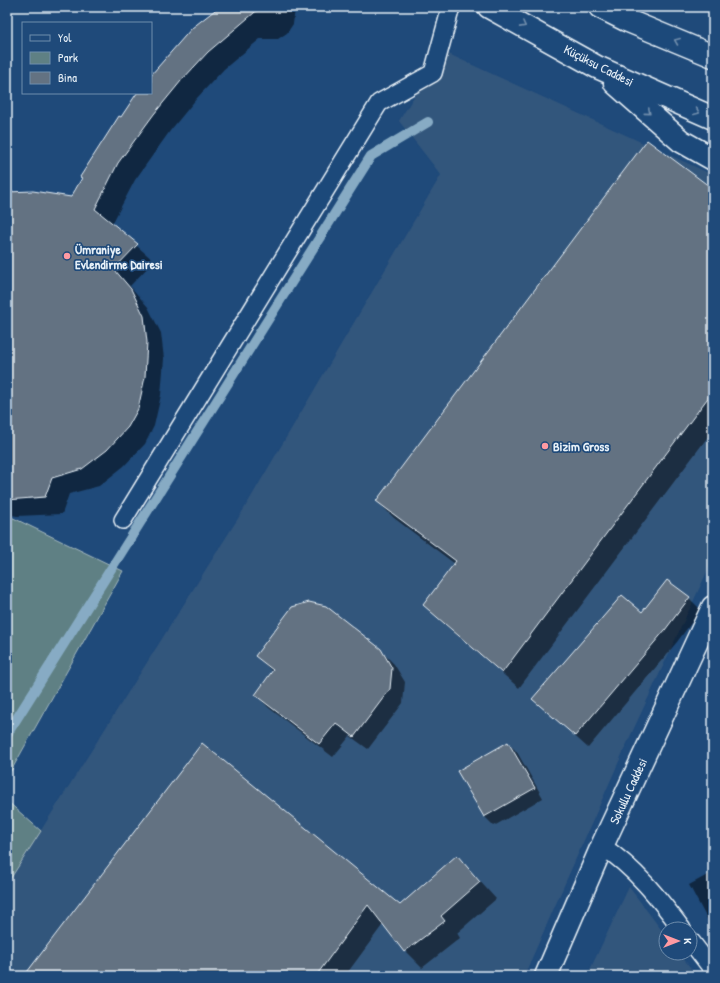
<svg xmlns="http://www.w3.org/2000/svg" width="720" height="983" font-family="'Patrick Hand',sans-serif">
  <style>
    .built { fill: #33567c }
    .green { fill: #5f8084; stroke: #a4b8be }
    .shadow { fill: #0007 }
    .lines { fill: none; stroke-linecap: round; stroke-linejoin: round }
    .stream { stroke: #87abc4; stroke-width: 10 }
    .building { fill: #637282; stroke: #e8f1f8 }
    .service-casing { stroke: #e8f1f8; stroke-width: 20 }
    .tertiary-casing { stroke: #e8f1f8; stroke-width: 25 }
    .primary-casing { stroke: #e8f1f8; stroke-width: 25 }
    .service { stroke: #1f4a7a; stroke-width: 17 }
    .tertiary { stroke: #1f4a7a; stroke-width: 22 }
    .primary { stroke: #1f4a7a; stroke-width: 22 }
    .oneway { stroke: #6f8dac }
    .poi-dot { fill: #ff9aa2; stroke: #1f4a7a; stroke-width: 1.5 }
    .labels { text-anchor: middle; stroke-width: 3.5; stroke-linejoin: round; paint-order: stroke }
    .street-label { font-size: 13px; fill: #e8f1f8; stroke: #1f4a7a }
    .poi-label { font-size: 13px; font-weight: bold; fill: #e8f1f8; stroke: #1f4a7a; text-anchor: start }
  </style>
  <rect width="100%" height="100%" fill="#1f4a7a"/>
  <filter id="ink" filterUnits="userSpaceOnUse"><feTurbulence type="fractalNoise" baseFrequency=".025" numOctaves="2"/><feDisplacementMap in="SourceGraphic" scale="8" xChannelSelector="R" yChannelSelector="G"/><feConvolveMatrix kernelMatrix="1 2 1 2 8 2 1 2 1" color-interpolation-filters="sRGB"/></filter>
  <g filter="url(#ink)">
    <g class="built">
      <path d="M 442,51 L 713,175 L 713,559 L 628,741 L 524,976 L 7,976 L 7,884 L 244,509 L 441,175 L 399,121 Z"/>
      <path d="M 629,887 L 666,936 L 666,953 L 679,953 L 697,976 L 587,976 Z"/>
    </g>
    <g class="green">
      <path d="M 7,515 L 123,571 L 7,778 Z"/>
      <path d="M 7,801 L 41,831 L 7,884 Z"/>
    </g>
    <g class="shadow">
      <path d="M 220,7 L 294,7 L 295,9 L 293,24 L 287,33 L 278,39 L 260,39 L 224,69 L 197,98 L 170,131 L 135,180 L 112,224 L 154,261 L 130,286 L 148,307 L 161,333 L 164,359 L 161,395 L 154,426 L 145,444 L 124,466 L 99,486 L 69,494 L 62,514 L 17,516 L 7,514 L 7,194 L 71,198 L 138,93 L 151,93 L 151,77 Z"/>
      <path d="M 713,191 L 713,430 L 519,688 L 442,622 L 425,605 L 455,564 L 394,518 L 377,501 Z"/>
      <path d="M 689,598 L 701,610 L 677,642 L 588,748 L 534,699 L 642,614 Z"/>
      <path d="M 380,650 L 394,664 L 405,682 L 403,703 L 368,749 L 350,736 L 333,757 L 269,708 L 256,695 L 273,672 L 256,656 Z"/>
      <path d="M 508,743 L 517,752 L 543,798 L 494,826 L 485,817 Z"/>
      <path d="M 202,744 L 400,906 L 457,856 L 496,899 L 457,933 L 460,938 L 422,968 L 405,951 L 384,923 L 345,976 L 26,976 Z"/>
      <path d="M 713,872 L 713,930 L 689,885 Z"/>
      <path d="M 403,971 L 409,976 L 399,976 Z"/>
    </g>
    <g class="lines">
      <path class="stream" d="M 7,734 L 371,156 L 428,122"/>
    </g>
    <g class="building">
      <path d="M 219,7 L 261,7 L 208,52 L 181,81 L 154,114 L 118,163 L 95,209 L 138,244 L 114,269 L 131,289 L 144,316 L 147,342 L 145,377 L 138,409 L 128,427 L 107,450 L 82,469 L 52,478 L 45,497 L 7,500 L 7,192 L 33,191 L 71,197 L 82,178 L 80,177 L 119,116 L 121,117 L 137,93 L 151,93 L 151,75 L 192,28 Z"/>
      <path d="M 647,140 L 713,189 L 713,391 L 502,673 L 423,605 L 456,561 L 376,501 Z"/>
      <path d="M 667,580 L 690,597 L 665,630 L 575,736 L 532,699 L 622,595 L 642,612 Z"/>
      <path d="M 309,602 L 326,606 L 381,649 L 392,668 L 390,689 L 354,737 L 336,723 L 319,744 L 255,695 L 273,670 L 255,656 L 292,607 Z"/>
      <path d="M 508,742 L 535,788 L 484,817 L 457,771 Z"/>
      <path d="M 202,743 L 400,905 L 457,855 L 480,882 L 441,916 L 445,921 L 404,952 L 368,905 L 316,976 L 24,976 Z"/>
    </g>
    <g class="lines">
      <defs>
        <g id="service">
          <path d="M 123,520 L 379,103 L 433,73 L 451,7"/>
          <path d="M 602,846 C 635,868 658,897 682,929"/>
          <path d="M 690,940 L 713,970"/>
        </g>
        <path id="tertiary" d="M 546,976 L 602,846 L 713,607"/>
        <g id="primary">
          <path d="M 489,7 L 597,67 L 713,118"/>
          <path d="M 600,7 L 626,20 L 713,56"/>
          <path d="M 615,83 L 681,141 L 713,159"/>
        </g>
      </defs>
      <use href="#service" class="service-casing"/>
      <use href="#tertiary" class="tertiary-casing"/>
      <use href="#primary" class="primary-casing"/>
      <use href="#service" class="service"/>
      <use href="#tertiary" class="tertiary"/>
      <use href="#primary" class="primary"/>
    </g>
    <defs><path id="oneway-chevron" d="M-2-3.5L2.5 0L-2 3.5" fill="none" stroke-width="1.6" stroke-linecap="round" stroke-linejoin="round"/></defs>
    <g class="oneway">
      <use href="#oneway-chevron" transform="translate(523 25) rotate(28)"/>
      <use href="#oneway-chevron" transform="translate(677 41) rotate(-158)"/>
      <use href="#oneway-chevron" transform="translate(648 112) rotate(41)"/>
      <use href="#oneway-chevron" transform="translate(697 112) rotate(23)"/>
    </g>
  </g>
  <g class="poi-dot">
    <circle cx="67" cy="256" r="4"/>
    <circle cx="545" cy="446" r="4"/>
  </g>
  <g class="labels">
    <g class="street-label">
      <text transform="translate(599 65) rotate(27)" y="5">Küçüksu Caddesi</text>
      <text transform="translate(628 791) rotate(-65)" y="5">Sokullu Caddesi</text>
    </g>
    <g class="poi-label">
      <text x="75" y="254">Ümraniye<tspan x="75" dy="15">Evlendirme Dairesi</tspan></text>
      <text x="553" y="451">Bizim Gross</text>
    </g>
  </g>
  <rect width="720" height="983" fill="none" stroke="#1f4a7a" stroke-width="24"/>
  <rect x="12" y="12" width="696" height="959" fill="none" stroke="#e8f1f8" stroke-width="1.5" filter="url(#ink)"/>
  <rect x="22" y="22" width="130" height="72" fill="#1f4a7a" stroke="#6f8dac"/>
  <rect x="30" y="35" width="20" height="6" fill="#1f4a7a" stroke="#6f8dac"/>
  <text x="58" y="42" font-size="12" fill="#e8f1f8">Yol</text>
  <rect x="30" y="52" width="20" height="12" fill="#5f8084" stroke="#6f8dac"/>
  <text x="58" y="62" font-size="12" fill="#e8f1f8">Park</text>
  <rect x="30" y="72" width="20" height="12" fill="#637282" stroke="#6f8dac"/>
  <text x="58" y="82" font-size="12" fill="#e8f1f8">Bina</text>
  <g transform="translate(678 941) rotate(90)"><circle r="19" fill="#1f4a7a" stroke="#6f8dac"/>
  <path d="M0-3L7 15L0 10L-7 15Z" fill="#ff9aa2"/>
  <text y="-6" font-size="11" font-weight="bold" text-anchor="middle" fill="#e8f1f8">K</text>
  </g>
</svg>
